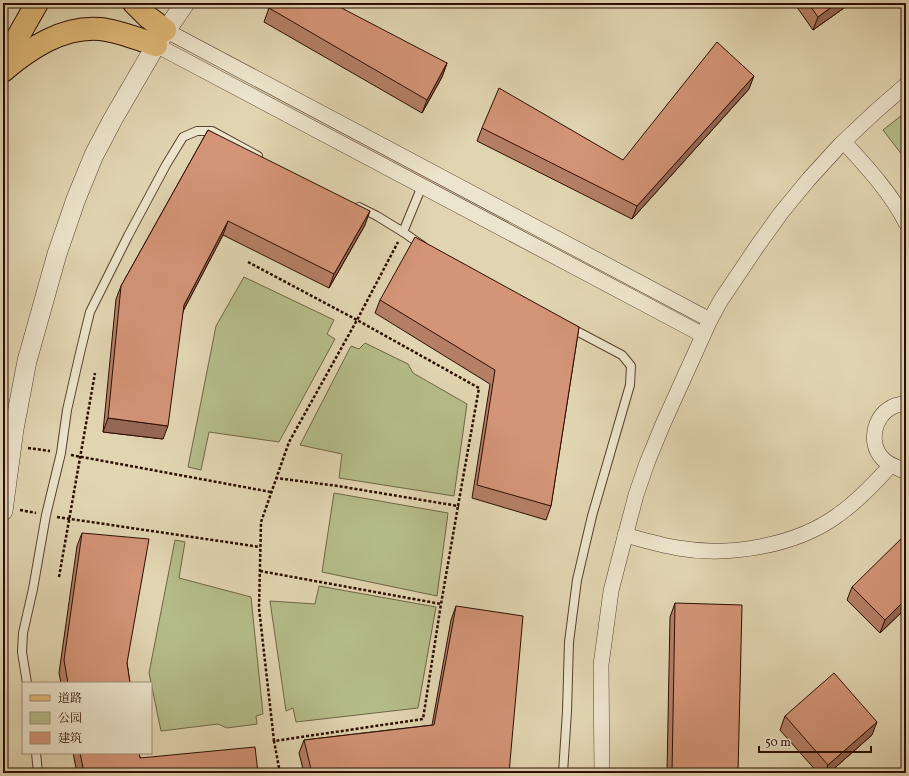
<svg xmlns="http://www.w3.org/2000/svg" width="909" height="776" font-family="Vollkorn,'Noto Serif SC',serif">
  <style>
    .green { fill: #b4bd8a; stroke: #706546 }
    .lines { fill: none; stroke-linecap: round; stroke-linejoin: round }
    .service-casing { stroke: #593f2d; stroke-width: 10 }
    .minor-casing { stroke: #593f2d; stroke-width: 16 }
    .tertiary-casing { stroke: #593f2d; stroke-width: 20 }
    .primary-casing { stroke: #2c0d01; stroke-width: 24 }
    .path { stroke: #2c0d01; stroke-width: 2.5; stroke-dasharray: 3 2; stroke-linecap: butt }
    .service { stroke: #ece4cc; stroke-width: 8 }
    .minor { stroke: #ece4cc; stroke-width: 15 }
    .tertiary { stroke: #ece4cc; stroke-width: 19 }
    .primary { stroke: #e0ba78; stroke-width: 22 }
    .wall { fill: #b57f66; stroke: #2c0d01 }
    .shaded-wall { fill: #946853; stroke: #2c0d01 }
    .building { fill: #d39477; stroke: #2c0d01 }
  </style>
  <rect width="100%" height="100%" fill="#e1d5b1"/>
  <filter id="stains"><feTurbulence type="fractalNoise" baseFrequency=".005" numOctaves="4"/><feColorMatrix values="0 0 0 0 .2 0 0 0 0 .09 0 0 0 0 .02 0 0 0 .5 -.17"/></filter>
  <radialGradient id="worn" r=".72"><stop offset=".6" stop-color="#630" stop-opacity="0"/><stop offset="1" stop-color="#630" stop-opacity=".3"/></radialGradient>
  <g class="green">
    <path d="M 906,112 L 906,160 L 883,130 Z"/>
    <path d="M 244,277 L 334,320 L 327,334 L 335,339 L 279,442 L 209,432 L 201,470 L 188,467 L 216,326 Z"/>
    <path d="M 365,343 L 408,364 L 413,373 L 467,404 L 454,496 L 339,478 L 342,454 L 300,445 L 351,346 L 359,349 Z"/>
    <path d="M 334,493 L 448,513 L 437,596 L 322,572 Z"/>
    <path d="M 175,540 L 185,542 L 179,578 L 251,597 L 263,714 L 256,716 L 257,724 L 227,728 L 218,724 L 161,731 L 149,673 Z"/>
    <path d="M 319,586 L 436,607 L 418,708 L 296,722 L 293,708 L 286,711 L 270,601 L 315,604 Z"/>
  </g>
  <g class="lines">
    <defs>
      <g id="service">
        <path d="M 422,186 L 403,232 L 423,246"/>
        <path d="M 359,207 L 377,216 L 403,232"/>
        <path d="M 27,683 L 22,652 L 23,633 L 33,589 L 46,515 L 61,453 L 67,410 L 80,353 L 90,312 L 128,236 L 166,165 L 183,137 L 197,131 L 212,131 L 258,156"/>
        <path d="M 36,753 L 38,773"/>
        <path d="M 563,773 L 567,711 L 569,642 L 577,580 L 592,516 L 630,385 L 631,366 L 622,355 L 569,327"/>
      </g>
      <g id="minor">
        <path d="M 165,30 L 710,320"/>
        <path d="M 156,45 L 703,335"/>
        <path d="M 844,142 C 865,165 892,194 906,223"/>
        <path d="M 899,468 C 893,466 888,464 883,459 C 864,440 878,403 906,404"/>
        <path d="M 625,535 C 643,540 660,545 678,548 C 729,557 796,546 838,515 C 858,501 875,483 891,465 L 906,472"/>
        <path d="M 602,773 L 601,665 L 611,591 L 621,552 L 636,495 L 647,463 L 663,424 L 710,320 L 721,300 L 758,245 L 781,213 L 809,179 L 840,145 L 875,112 L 906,85"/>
      </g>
      <path id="tertiary" d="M 3,511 L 14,429 L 27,361 L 57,254 L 76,199 L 94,155 L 113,119 L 156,45 L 185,3"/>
      <g id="primary">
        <path d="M 134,3 L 148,17 L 165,30"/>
        <path d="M 3,63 L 37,3"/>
        <path d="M 3,71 C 30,48 63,26 100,29 C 119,31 138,39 156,45"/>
      </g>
    </defs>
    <use href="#service" class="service-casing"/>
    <use href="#minor" class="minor-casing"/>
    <use href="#tertiary" class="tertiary-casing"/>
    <use href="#primary" class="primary-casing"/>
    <g class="path">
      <path d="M 248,262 L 357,320 L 479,388 L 458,506 L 338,486 L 276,478"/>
      <path d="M 28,448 L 50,451"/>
      <path d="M 71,455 L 271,492"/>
      <path d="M 20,510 L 36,513"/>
      <path d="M 57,517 L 260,547"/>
      <path d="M 260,571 L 441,604"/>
      <path d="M 59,577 L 95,373"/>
      <path d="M 274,741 L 259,608 L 261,522 L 289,442 L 357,320 L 398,242"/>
      <path d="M 280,773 L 274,741 L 423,719 L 441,604 L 458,506"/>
    </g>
    <use href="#service" class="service"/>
    <use href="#minor" class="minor"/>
    <use href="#tertiary" class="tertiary"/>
    <use href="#primary" class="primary"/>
  </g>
  <g class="wall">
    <path d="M 794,3 L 851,3 L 813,30 Z"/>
    <path d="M 269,8 L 447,63 L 442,77 L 422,113 L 264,22 Z"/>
    <path d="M 749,89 L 632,219 L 477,141 L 482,128 L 623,160 Z"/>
    <path d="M 208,130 L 365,225 L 329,288 L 223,235 L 183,311 L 163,439 L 103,432 L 116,299 L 121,286 Z"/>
    <path d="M 380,300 L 579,327 L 551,506 L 546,520 L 472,498 L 490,384 L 375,313 Z"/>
    <path d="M 82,533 L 127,663 L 130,683 L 61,683 L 59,673 L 77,546 Z"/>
    <path d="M 852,587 L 906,608 L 880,633 L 847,600 Z"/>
    <path d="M 675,603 L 738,773 L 667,773 L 670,617 Z"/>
    <path d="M 456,606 L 509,773 L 304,773 L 299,753 L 304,740 L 432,725 L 451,620 Z"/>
    <path d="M 785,716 L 872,735 L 829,773 L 818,773 L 780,730 Z"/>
    <path d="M 73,753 L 139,753 L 140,758 L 258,773 L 77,773 Z"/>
  </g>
  <g class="shaded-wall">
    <path d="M 837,3 L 851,3 L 813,30 L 818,17 Z"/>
    <path d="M 447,63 L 442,77 L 422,113 L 427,100 Z"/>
    <path d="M 754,76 L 749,89 L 632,219 L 637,206 Z"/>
    <path d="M 370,211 L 365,225 L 329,288 L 334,274 Z"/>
    <path d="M 228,221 L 223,235 L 179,319 L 184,305 Z"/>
    <path d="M 108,418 L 168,426 L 163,439 L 103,432 Z"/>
    <path d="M 906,599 L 906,608 L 880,633 L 885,620 Z"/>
    <path d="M 877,722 L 872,735 L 829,773 L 825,773 L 828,765 Z"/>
  </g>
  <g class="building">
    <path d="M 272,3 L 332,3 L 447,63 L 427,100 L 269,8 Z"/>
    <path d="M 808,3 L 837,3 L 818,17 Z"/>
    <path d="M 717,42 L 754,76 L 637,206 L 482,128 L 499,88 L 623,160 Z"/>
    <path d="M 208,130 L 370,211 L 334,274 L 228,221 L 184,305 L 168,426 L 108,418 L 121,286 Z"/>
    <path d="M 415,237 L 579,327 L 551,506 L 477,485 L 495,370 L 380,300 Z"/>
    <path d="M 82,533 L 149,539 L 127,663 L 130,683 L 68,683 L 64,660 Z"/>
    <path d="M 906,534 L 906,599 L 885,620 L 852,587 Z"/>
    <path d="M 675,603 L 742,605 L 738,773 L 672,773 Z"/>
    <path d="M 456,606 L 523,616 L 509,773 L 312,773 L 304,740 L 434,725 Z"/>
    <path d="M 834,673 L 877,722 L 828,765 L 785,716 Z"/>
    <path d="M 255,747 L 258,773 L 84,773 L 80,753 L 139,753 L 140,758 Z"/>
  </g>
  <rect width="909" height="776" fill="none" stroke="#e1d5b1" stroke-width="16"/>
  <rect x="4" y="4" width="901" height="768" fill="none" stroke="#2c0d01" stroke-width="2"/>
  <rect x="8" y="8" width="893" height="760" fill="none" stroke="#2c0d01"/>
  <rect x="22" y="682" width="130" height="72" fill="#ece4cc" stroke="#9f8e7b"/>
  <rect x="30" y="695" width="20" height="6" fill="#e0ba78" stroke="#9f8e7b"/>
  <text x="58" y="702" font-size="12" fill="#2c0d01">道路</text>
  <rect x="30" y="712" width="20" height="12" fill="#b4bd8a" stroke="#9f8e7b"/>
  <text x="58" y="722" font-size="12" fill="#2c0d01">公园</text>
  <rect x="30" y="732" width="20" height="12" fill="#d39477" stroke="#9f8e7b"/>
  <text x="58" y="742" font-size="12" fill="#2c0d01">建筑</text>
  <path d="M759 746v6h112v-6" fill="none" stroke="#2c0d01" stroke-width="2"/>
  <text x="765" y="746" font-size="12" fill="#2c0d01" stroke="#ece4cc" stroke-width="3" paint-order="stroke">50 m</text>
  <rect width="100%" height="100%" filter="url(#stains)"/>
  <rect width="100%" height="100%" fill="url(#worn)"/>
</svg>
